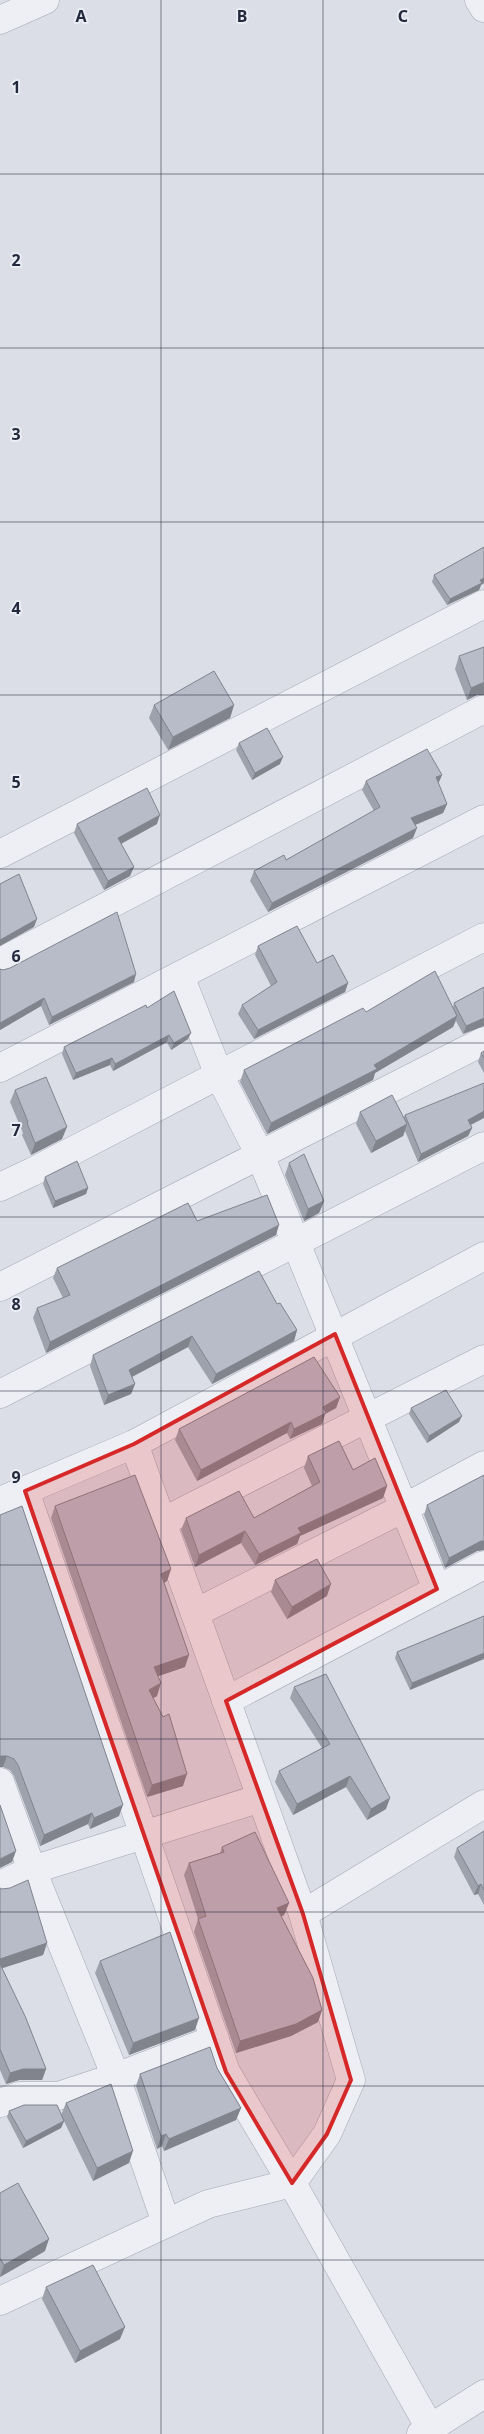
<svg xmlns="http://www.w3.org/2000/svg" width="484" height="2434" font-family="'Noto Sans',sans-serif">
  <style>
    .lines { fill: none; stroke-linecap: round; stroke-linejoin: round }
    .minor-casing { stroke: #a4a8b3; stroke-width: 29 }
    .minor { stroke: #eeeff4; stroke-width: 28 }
    .wall { fill: #9ea2ad }
    .shaded-wall { fill: #81848d }
    .building { fill: #b8bcc9; stroke: #81848d }
    .marked { fill: #d62828; fill-opacity: 0.2; stroke: #d62828; stroke-width: 4; stroke-linejoin: round }
    .grid { fill: none; stroke: #242a3d; stroke-width: 1; stroke-opacity: 0.55 }
    .grid-label { font-size: 16px; text-anchor: middle; font-weight: bold; fill: #242a3d; stroke: #eaedf4; stroke-width: 4; stroke-linejoin: round; paint-order: stroke }
  </style>
  <rect width="100%" height="100%" fill="#dbdee6"/>
  <g class="lines">
    <defs>
      <g id="minor">
        <path d="M 479,0 L 484,8"/>
        <path d="M 0,20 L 45,0"/>
        <path d="M 0,854 L 484,604"/>
        <path d="M 0,962 L 484,709"/>
        <path d="M 180,976 L 219,1075 L 260,1155 L 437,1589"/>
        <path d="M 0,1068 L 484,819"/>
        <path d="M 0,1187 L 32,1172 L 484,937"/>
        <path d="M 0,1287 L 484,1041"/>
        <path d="M 0,1394 L 484,1146"/>
        <path d="M 134,1444 L 303,1914 L 351,2080 L 327,2134 L 292,2183 L 430,2428"/>
        <path d="M 0,1501 L 134,1444 L 484,1256"/>
        <path d="M 162,1522 L 484,1359"/>
        <path d="M 195,1613 L 404,1508 L 484,1465"/>
        <path d="M 226,1701 L 484,1565"/>
        <path d="M 0,1782 L 32,1870 L 116,2077 L 166,2223"/>
        <path d="M 0,1885 L 32,1870 L 261,1798"/>
        <path d="M 303,1914 L 484,1804"/>
        <path d="M 0,2103 L 19,2096 L 58,2096 L 116,2077 L 215,2039"/>
        <path d="M 0,2301 L 208,2204 L 292,2183 L 226,2072 L 25,1491"/>
        <path d="M 421,2434 L 484,2394"/>
      </g>
    </defs>
    <use href="#minor" class="minor-casing"/>
    <use href="#minor" class="minor"/>
  </g>
  <g class="wall">
    <path d="M 484,547 L 484,583 L 481,585 L 479,590 L 447,605 L 432,582 L 434,575 Z"/>
    <path d="M 459,656 L 477,695 L 467,700 L 455,669 Z"/>
    <path d="M 154,705 L 234,705 L 230,718 L 168,750 L 149,718 Z"/>
    <path d="M 239,743 L 280,764 L 252,780 L 236,750 Z"/>
    <path d="M 442,775 L 438,784 L 447,804 L 443,813 L 415,825 L 413,838 L 268,912 L 250,881 L 254,871 L 286,860 L 374,811 L 362,790 L 366,781 Z"/>
    <path d="M 77,824 L 157,824 L 121,844 L 130,876 L 104,890 L 74,833 Z"/>
    <path d="M 258,946 L 317,963 L 348,983 L 345,992 L 254,1039 L 238,1014 L 242,1005 L 271,986 L 255,955 Z"/>
    <path d="M 0,969 L 3,970 L 134,982 L 49,1025 L 41,1006 L 0,1030 Z"/>
    <path d="M 484,987 L 463,1034 L 456,1021 L 453,1027 L 375,1073 L 373,1080 L 267,1134 L 240,1082 L 244,1070 L 366,1012 L 453,1007 L 454,1003 Z"/>
    <path d="M 147,1008 L 188,1039 L 171,1050 L 167,1042 L 113,1071 L 110,1065 L 73,1080 L 62,1054 L 64,1047 Z"/>
    <path d="M 484,1051 L 484,1073 L 478,1062 L 481,1053 Z"/>
    <path d="M 15,1090 L 62,1139 L 31,1155 L 22,1135 L 23,1133 L 10,1102 Z"/>
    <path d="M 360,1112 L 404,1117 L 405,1115 L 471,1125 L 472,1128 L 468,1136 L 418,1162 L 405,1131 L 403,1136 L 371,1153 L 356,1124 Z"/>
    <path d="M 289,1163 L 324,1201 L 319,1213 L 304,1221 L 285,1175 Z"/>
    <path d="M 45,1177 L 88,1188 L 86,1194 L 53,1208 L 43,1184 Z"/>
    <path d="M 197,1221 L 276,1235 L 46,1353 L 33,1318 L 37,1308 L 63,1298 L 53,1278 L 57,1268 Z"/>
    <path d="M 277,1304 L 297,1330 L 294,1341 L 212,1384 L 188,1347 L 132,1377 L 135,1384 L 131,1394 L 104,1405 L 90,1366 L 93,1355 Z"/>
    <path d="M 340,1397 L 336,1408 L 325,1414 L 322,1424 L 290,1439 L 287,1433 L 197,1481 L 175,1440 L 179,1429 Z"/>
    <path d="M 411,1408 L 459,1422 L 427,1443 L 409,1414 Z"/>
    <path d="M 308,1456 L 353,1470 L 387,1486 L 383,1498 L 300,1536 L 297,1544 L 255,1565 L 241,1543 L 195,1567 L 181,1530 L 186,1518 L 254,1518 L 312,1486 L 304,1468 Z"/>
    <path d="M 484,1475 L 484,1550 L 477,1551 L 445,1568 L 424,1515 L 427,1505 Z"/>
    <path d="M 55,1506 L 171,1569 L 167,1581 L 164,1583 L 185,1667 L 158,1676 L 157,1696 L 153,1698 L 163,1717 L 183,1786 L 147,1797 L 51,1518 Z"/>
    <path d="M 0,1515 L 119,1816 L 90,1829 L 88,1824 L 40,1846 L 14,1776 L 10,1770 L 3,1767 Z"/>
    <path d="M 275,1580 L 327,1596 L 287,1619 L 271,1592 Z"/>
    <path d="M 484,1616 L 410,1690 L 395,1658 L 397,1652 Z"/>
    <path d="M 294,1687 L 386,1809 L 367,1820 L 346,1787 L 293,1815 L 275,1782 L 279,1771 L 322,1748 L 290,1698 Z"/>
    <path d="M 484,1831 L 484,1905 L 478,1894 L 474,1895 L 454,1857 L 457,1848 Z"/>
    <path d="M 222,1847 L 289,1903 L 284,1915 L 281,1916 L 322,2010 L 318,2022 L 291,2036 L 236,2053 L 194,1932 L 198,1919 L 184,1875 L 189,1863 L 220,1853 Z"/>
    <path d="M 0,1888 L 47,1943 L 43,1955 L 2,1968 L 46,2069 L 42,2080 L 19,2080 L 6,2084 L 0,2070 Z"/>
    <path d="M 100,1961 L 195,2030 L 129,2055 L 95,1973 Z"/>
    <path d="M 217,2068 L 241,2108 L 236,2120 L 164,2151 L 162,2146 L 157,2149 L 136,2086 L 140,2074 Z"/>
    <path d="M 66,2103 L 129,2163 L 93,2181 L 62,2117 L 64,2121 L 61,2128 L 23,2148 L 7,2117 L 9,2111 L 61,2115 Z"/>
    <path d="M 0,2193 L 45,2251 L 0,2277 Z"/>
    <path d="M 46,2287 L 120,2339 L 75,2363 L 42,2299 Z"/>
  </g>
  <g class="shaded-wall">
    <path d="M 484,578 L 484,583 L 481,585 L 479,590 L 447,605 L 450,599 Z"/>
    <path d="M 482,683 L 484,683 L 484,695 L 477,695 L 467,700 L 471,688 Z"/>
    <path d="M 234,705 L 230,718 L 168,750 L 173,737 Z"/>
    <path d="M 283,757 L 280,764 L 252,780 L 255,773 Z"/>
    <path d="M 442,775 L 438,784 L 436,777 Z"/>
    <path d="M 447,804 L 443,813 L 408,828 L 411,818 Z"/>
    <path d="M 160,815 L 157,824 L 115,847 L 118,838 Z"/>
    <path d="M 417,828 L 413,838 L 268,912 L 272,903 Z"/>
    <path d="M 134,867 L 130,876 L 104,890 L 108,881 Z"/>
    <path d="M 37,919 L 34,927 L 0,946 L 0,940 Z"/>
    <path d="M 136,974 L 134,982 L 49,1025 L 52,1017 Z"/>
    <path d="M 348,983 L 345,992 L 254,1039 L 258,1030 Z"/>
    <path d="M 44,998 L 41,1006 L 0,1030 L 0,1023 Z"/>
    <path d="M 457,1016 L 453,1027 L 375,1073 L 373,1080 L 267,1134 L 271,1123 L 374,1065 Z"/>
    <path d="M 484,1018 L 484,1026 L 463,1034 L 466,1026 Z"/>
    <path d="M 191,1033 L 188,1039 L 171,1050 L 174,1043 Z"/>
    <path d="M 169,1035 L 167,1042 L 113,1071 L 115,1064 Z"/>
    <path d="M 112,1058 L 110,1065 L 73,1080 L 76,1073 Z"/>
    <path d="M 484,1111 L 484,1118 L 465,1128 L 468,1120 Z"/>
    <path d="M 407,1124 L 403,1136 L 371,1153 L 376,1141 Z"/>
    <path d="M 67,1127 L 62,1139 L 31,1155 L 35,1143 Z"/>
    <path d="M 472,1128 L 468,1136 L 418,1162 L 421,1154 Z"/>
    <path d="M 88,1188 L 86,1194 L 53,1208 L 55,1201 Z"/>
    <path d="M 324,1201 L 319,1213 L 304,1221 L 308,1209 Z"/>
    <path d="M 279,1225 L 276,1235 L 46,1353 L 50,1342 Z"/>
    <path d="M 297,1330 L 294,1341 L 212,1384 L 216,1374 Z"/>
    <path d="M 192,1336 L 188,1347 L 126,1380 L 129,1370 Z"/>
    <path d="M 135,1384 L 131,1394 L 104,1405 L 108,1395 Z"/>
    <path d="M 340,1397 L 336,1408 L 325,1414 L 322,1424 L 290,1439 L 294,1429 L 323,1407 Z"/>
    <path d="M 462,1416 L 459,1422 L 427,1443 L 429,1436 Z"/>
    <path d="M 291,1422 L 287,1433 L 197,1481 L 201,1470 Z"/>
    <path d="M 387,1486 L 383,1498 L 300,1536 L 297,1544 L 255,1565 L 259,1554 L 298,1528 Z"/>
    <path d="M 245,1531 L 241,1543 L 195,1567 L 199,1555 Z"/>
    <path d="M 481,1541 L 484,1541 L 484,1550 L 477,1551 L 445,1568 L 449,1558 Z"/>
    <path d="M 171,1569 L 167,1581 L 157,1586 L 161,1574 Z"/>
    <path d="M 331,1584 L 327,1596 L 287,1619 L 292,1607 Z"/>
    <path d="M 484,1653 L 484,1659 L 410,1690 L 412,1683 Z"/>
    <path d="M 189,1655 L 185,1667 L 150,1679 L 154,1667 Z"/>
    <path d="M 161,1683 L 157,1696 L 145,1703 L 149,1690 Z"/>
    <path d="M 0,1756 L 7,1756 L 3,1767 L 0,1767 Z"/>
    <path d="M 187,1774 L 183,1786 L 147,1797 L 152,1785 Z"/>
    <path d="M 350,1776 L 346,1787 L 293,1815 L 297,1804 Z"/>
    <path d="M 390,1798 L 386,1809 L 367,1820 L 371,1809 Z"/>
    <path d="M 123,1805 L 119,1816 L 90,1829 L 94,1818 Z"/>
    <path d="M 92,1813 L 88,1824 L 40,1846 L 44,1835 Z"/>
    <path d="M 16,1851 L 12,1862 L 0,1868 L 0,1859 Z"/>
    <path d="M 481,1884 L 478,1894 L 474,1895 L 478,1886 Z"/>
    <path d="M 289,1903 L 284,1915 L 273,1920 L 277,1908 Z"/>
    <path d="M 47,1943 L 43,1955 L 0,1969 L 0,1959 Z"/>
    <path d="M 322,2010 L 318,2022 L 291,2036 L 236,2053 L 240,2041 Z"/>
    <path d="M 199,2018 L 195,2030 L 129,2055 L 133,2043 Z"/>
    <path d="M 23,2069 L 46,2069 L 42,2080 L 19,2080 L 6,2084 L 10,2073 Z"/>
    <path d="M 241,2108 L 236,2120 L 164,2151 L 169,2139 Z"/>
    <path d="M 64,2121 L 61,2128 L 23,2148 L 26,2141 Z"/>
    <path d="M 166,2134 L 162,2146 L 157,2149 L 161,2136 Z"/>
    <path d="M 133,2151 L 129,2163 L 93,2181 L 97,2168 Z"/>
    <path d="M 49,2239 L 45,2251 L 0,2277 L 4,2265 Z"/>
    <path d="M 125,2327 L 120,2339 L 75,2363 L 80,2351 Z"/>
  </g>
  <g class="building">
    <path d="M 484,547 L 484,578 L 480,580 L 482,583 L 450,599 L 434,575 Z"/>
    <path d="M 484,647 L 484,683 L 482,683 L 471,688 L 459,656 Z"/>
    <path d="M 214,671 L 234,705 L 173,737 L 154,705 Z"/>
    <path d="M 267,728 L 283,757 L 255,773 L 239,743 Z"/>
    <path d="M 427,749 L 442,775 L 436,777 L 447,804 L 411,818 L 417,828 L 272,903 L 254,871 L 284,855 L 286,860 L 380,807 L 366,781 Z"/>
    <path d="M 147,788 L 160,815 L 118,838 L 134,867 L 108,881 L 77,824 Z"/>
    <path d="M 19,874 L 37,919 L 0,940 L 0,884 Z"/>
    <path d="M 117,912 L 136,974 L 52,1017 L 44,998 L 0,1023 L 0,969 L 3,970 L 10,968 Z"/>
    <path d="M 297,926 L 317,963 L 333,955 L 348,983 L 258,1030 L 242,1005 L 277,982 L 258,946 Z"/>
    <path d="M 435,971 L 457,1016 L 374,1065 L 377,1069 L 271,1123 L 244,1070 L 363,1008 L 366,1012 Z"/>
    <path d="M 484,987 L 484,1018 L 466,1026 L 454,1003 Z"/>
    <path d="M 174,991 L 191,1033 L 174,1043 L 169,1035 L 115,1064 L 112,1058 L 76,1073 L 64,1047 L 146,1005 L 147,1008 Z"/>
    <path d="M 484,1051 L 484,1058 L 481,1053 Z"/>
    <path d="M 46,1077 L 67,1127 L 35,1143 L 27,1123 L 28,1122 L 15,1090 Z"/>
    <path d="M 484,1083 L 484,1111 L 468,1120 L 472,1128 L 421,1154 L 405,1115 Z"/>
    <path d="M 392,1095 L 407,1124 L 376,1141 L 360,1112 Z"/>
    <path d="M 304,1154 L 324,1201 L 308,1209 L 289,1163 Z"/>
    <path d="M 77,1161 L 88,1188 L 55,1201 L 45,1177 Z"/>
    <path d="M 267,1195 L 279,1225 L 50,1342 L 37,1308 L 70,1295 L 57,1268 L 188,1203 L 197,1221 Z"/>
    <path d="M 259,1271 L 277,1304 L 280,1303 L 297,1330 L 216,1374 L 192,1336 L 129,1370 L 135,1384 L 108,1395 L 93,1355 Z"/>
    <path d="M 314,1357 L 340,1397 L 323,1407 L 326,1413 L 294,1429 L 291,1422 L 201,1470 L 179,1429 Z"/>
    <path d="M 446,1390 L 462,1416 L 429,1436 L 411,1408 Z"/>
    <path d="M 339,1441 L 353,1470 L 375,1458 L 387,1486 L 298,1528 L 301,1533 L 259,1554 L 245,1531 L 199,1555 L 186,1518 L 239,1491 L 254,1518 L 320,1482 L 308,1456 Z"/>
    <path d="M 135,1475 L 171,1569 L 161,1574 L 189,1655 L 154,1667 L 161,1683 L 149,1690 L 163,1717 L 169,1714 L 187,1774 L 152,1785 L 55,1506 Z"/>
    <path d="M 484,1475 L 484,1541 L 481,1541 L 449,1558 L 427,1505 Z"/>
    <path d="M 22,1506 L 123,1805 L 94,1818 L 92,1813 L 44,1835 L 18,1765 L 14,1759 L 7,1756 L 0,1756 L 0,1515 Z"/>
    <path d="M 317,1559 L 331,1584 L 292,1607 L 275,1580 Z"/>
    <path d="M 484,1616 L 484,1653 L 412,1683 L 397,1652 Z"/>
    <path d="M 326,1674 L 390,1798 L 371,1809 L 350,1776 L 297,1804 L 279,1771 L 330,1744 L 294,1687 Z"/>
    <path d="M 0,1805 L 16,1851 L 0,1859 Z"/>
    <path d="M 484,1831 L 484,1890 L 481,1884 L 478,1886 L 457,1848 Z"/>
    <path d="M 255,1832 L 289,1903 L 277,1908 L 313,1978 L 322,2010 L 296,2024 L 240,2041 L 198,1919 L 206,1916 L 189,1863 L 224,1852 L 222,1847 Z"/>
    <path d="M 28,1880 L 47,1943 L 0,1959 L 0,1888 L 2,1889 L 10,1888 Z"/>
    <path d="M 170,1932 L 199,2018 L 133,2043 L 100,1961 Z"/>
    <path d="M 0,1964 L 25,2016 L 46,2069 L 23,2069 L 10,2073 L 0,2049 Z"/>
    <path d="M 210,2047 L 217,2068 L 241,2108 L 169,2139 L 166,2134 L 161,2136 L 140,2074 Z"/>
    <path d="M 111,2084 L 133,2151 L 97,2168 L 66,2103 Z"/>
    <path d="M 24,2105 L 57,2105 L 64,2121 L 26,2141 L 9,2111 Z"/>
    <path d="M 18,2183 L 49,2239 L 4,2265 L 0,2258 L 0,2193 Z"/>
    <path d="M 93,2265 L 125,2327 L 80,2351 L 46,2287 Z"/>
  </g>
  <path class="marked" d="M 335,1334 L 437,1589 L 226,1701 L 303,1914 L 351,2080 L 327,2134 L 292,2183 L 226,2072 L 25,1491 L 134,1444 Z"/>
  <path class="grid" d="M 161,0 L 161,2434M 323,0 L 323,2434M 0,174 L 484,174M 0,348 L 484,348M 0,522 L 484,522M 0,695 L 484,695M 0,869 L 484,869M 0,1043 L 484,1043M 0,1217 L 484,1217M 0,1391 L 484,1391M 0,1565 L 484,1565M 0,1739 L 484,1739M 0,1912 L 484,1912M 0,2086 L 484,2086M 0,2260 L 484,2260"/>
  <g class="grid-label">
    <text x="81" y="22">A</text>
    <text x="242" y="22">B</text>
    <text x="403" y="22">C</text>
    <text x="16" y="93">1</text>
    <text x="16" y="266">2</text>
    <text x="16" y="440">3</text>
    <text x="16" y="614">4</text>
    <text x="16" y="788">5</text>
    <text x="16" y="962">6</text>
    <text x="16" y="1136">7</text>
    <text x="16" y="1310">8</text>
    <text x="16" y="1483">9</text>
  </g>
</svg>
